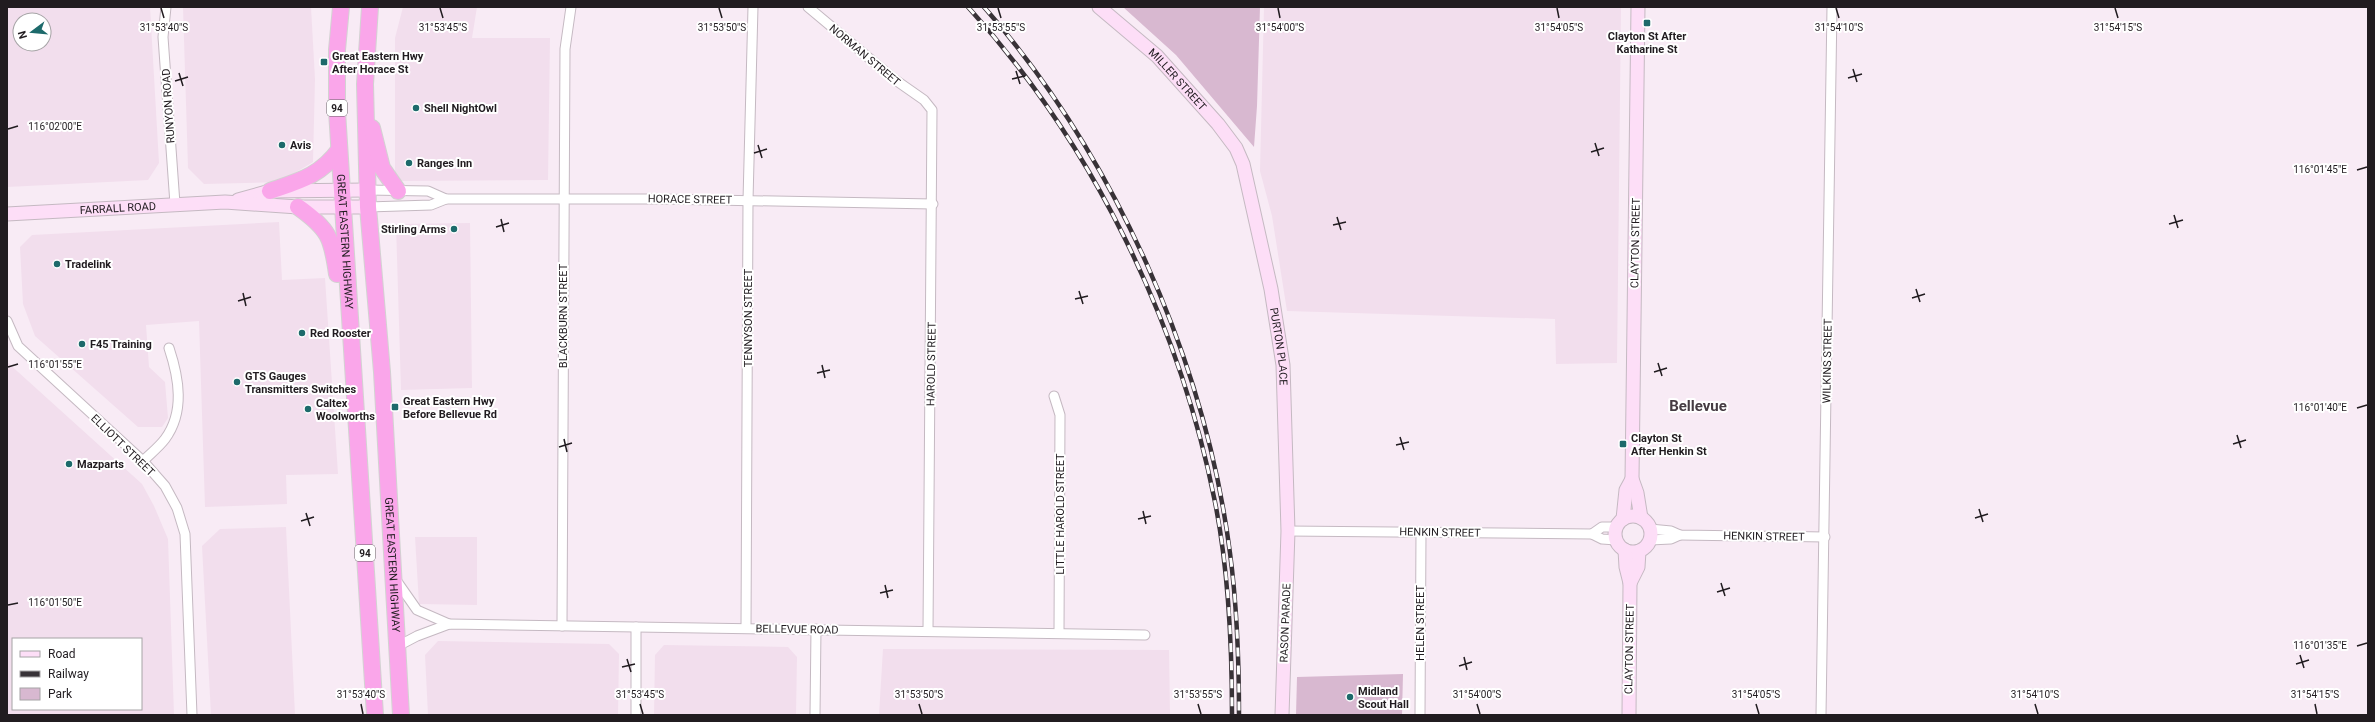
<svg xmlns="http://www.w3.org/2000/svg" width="2375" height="722" font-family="Roboto,sans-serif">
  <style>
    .built { fill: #f2deed; fill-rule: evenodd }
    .green { fill: #d8b8d0 }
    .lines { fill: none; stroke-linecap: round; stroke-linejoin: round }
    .minor-casing { stroke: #c5b9c2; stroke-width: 11 }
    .secondary-casing { stroke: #c5b9c2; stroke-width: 15 }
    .trunk-casing { stroke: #d3d2d2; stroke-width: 18 }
    .minor { stroke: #fff; stroke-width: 9 }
    .secondary { stroke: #fddef7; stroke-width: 13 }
    .trunk { stroke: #faa6ea; stroke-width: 16 }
    .rail-casing { stroke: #383237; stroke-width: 4.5 }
    .rail { stroke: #fff; stroke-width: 3; stroke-dasharray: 9; stroke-linecap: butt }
    .ticks { fill: none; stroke: #211c20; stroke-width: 1.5 }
    .poi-dot { fill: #1d6a6b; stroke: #fff; stroke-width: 1.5 }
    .labels { text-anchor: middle; stroke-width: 4; stroke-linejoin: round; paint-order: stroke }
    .shield { fill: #fff; stroke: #646063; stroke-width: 1 }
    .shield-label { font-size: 10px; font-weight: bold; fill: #211c20 }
    .poi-label { font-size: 11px; font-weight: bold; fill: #211c20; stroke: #fff; text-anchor: start }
    .street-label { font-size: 11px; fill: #211c20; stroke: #fff }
    .district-label { font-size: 15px; font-weight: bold; fill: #453b42; stroke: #fff }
    .ticks-label { font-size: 10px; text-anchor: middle; fill: #211c20; stroke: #fff; stroke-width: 4; stroke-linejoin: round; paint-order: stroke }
  </style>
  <rect width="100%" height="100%" fill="#f8ebf5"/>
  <g class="built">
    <path d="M 7,7 L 150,7 L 159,163 L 148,180 L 7,187 ZM 20,20 L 44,20 L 44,44 L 20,44 Z"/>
    <path d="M 183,7 L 311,7 L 315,79 L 313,162 L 280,182 L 204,184 L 188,168 Z"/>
    <path d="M 403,7 L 477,7 L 472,38 L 550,38 L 548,180 L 402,181 L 395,175 L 395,38 Z"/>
    <path d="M 1264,7 L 1621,7 L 1617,363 L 1556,364 L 1555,319 L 1287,311 L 1272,216 L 1260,171 Z"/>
    <path d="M 279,222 L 282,280 L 325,278 L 338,474 L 286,475 L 287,504 L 205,507 L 199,321 L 146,325 L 149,367 L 165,382 L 168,418 L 162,427 L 138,427 L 35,336 L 23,304 L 20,247 L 32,235 Z"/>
    <path d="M 470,223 L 472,388 L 401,390 L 396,224 Z"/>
    <path d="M 7,362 L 142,484 L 154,506 L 168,539 L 174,715 L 7,715 ZM 13,639 L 141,639 L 141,709 L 13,709 Z"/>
    <path d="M 286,527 L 295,715 L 211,715 L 202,546 L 220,529 Z"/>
    <path d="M 415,537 L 477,537 L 477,605 L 419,604 Z"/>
    <path d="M 438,641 L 609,644 L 619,654 L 618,715 L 428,715 L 425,655 Z"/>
    <path d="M 664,645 L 788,647 L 797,657 L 796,715 L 654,715 L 655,655 Z"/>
    <path d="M 883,649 L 1169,650 L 1170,715 L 879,715 Z"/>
  </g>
  <g class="green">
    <path d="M 1123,7 L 1260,7 L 1257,106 L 1254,147 L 1176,55 Z"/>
    <path d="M 1403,674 L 1402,715 L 1296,715 L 1297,677 Z"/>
  </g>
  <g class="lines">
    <defs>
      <g id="minor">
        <path d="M 166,7 L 163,37 L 175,204"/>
        <path d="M 808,7 L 894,79 L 924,100 L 932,110 L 928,631"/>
        <path d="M 367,190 L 428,191 L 446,199 L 660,199 L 933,204"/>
        <path d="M 368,207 L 431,205 L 446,199"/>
        <path d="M 7,321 L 18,346 L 143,461 L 165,486 L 177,508 L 185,534 L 192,715"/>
        <path d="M 1054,396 L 1060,415 L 1059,633"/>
        <path d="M 143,461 C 150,454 159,447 165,439 C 185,412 179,378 169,348"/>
        <path d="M 1650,529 L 1671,531 L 1680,535 L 1825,537"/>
        <path d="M 1288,531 L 1592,534 L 1602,539 L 1616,540"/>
        <path d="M 1592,534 L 1602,527 L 1616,527"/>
        <path d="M 1650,540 L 1671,539 L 1680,535"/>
        <path d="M 396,580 L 417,610 L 449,624"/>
        <path d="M 562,626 L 565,49 L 571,7"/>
        <path d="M 746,628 L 748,200 L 753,7"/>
        <path d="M 398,646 L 417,636 L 449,624 L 1145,635"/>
        <path d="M 636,715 L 636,627"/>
        <path d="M 815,715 L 816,629"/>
        <path d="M 1420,715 L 1421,532"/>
        <path d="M 1821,715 L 1832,7"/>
      </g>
      <g id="secondary">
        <path id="s1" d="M 1099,7 L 1157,56 L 1218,124 L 1236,148 L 1243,164 L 1271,289 L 1283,365 L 1288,531 L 1282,715"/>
        <path d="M 1638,7 L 1632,479 L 1637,493 L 1641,518"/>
        <path d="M 238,200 L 270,191 L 367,190"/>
        <path id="s2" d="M 7,214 L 225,202 L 298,207 L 368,207"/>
        <circle cx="1633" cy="534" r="18"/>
        <path d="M 1623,519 L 1626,490 L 1632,479"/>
        <path d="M 1625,550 L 1626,567 L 1630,583 L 1629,715"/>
        <path d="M 1630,583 L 1638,567 L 1639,551"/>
      </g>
      <g id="trunk">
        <path id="s3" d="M 341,7 L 337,50 L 337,111 L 375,715"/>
        <path id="s4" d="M 370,7 L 365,84 L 368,207 L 382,372 L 401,715"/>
        <path d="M 372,128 L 382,168 L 398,191"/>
        <path d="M 270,191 C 299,181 320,176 339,150"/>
        <path d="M 298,207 C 329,229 332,238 337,274"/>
      </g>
    </defs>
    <use href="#minor" class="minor-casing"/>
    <use href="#secondary" class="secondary-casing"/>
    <use href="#trunk" class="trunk-casing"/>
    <use href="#minor" class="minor"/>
    <use href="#secondary" class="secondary"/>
    <use href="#trunk" class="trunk"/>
    <defs>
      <g id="rail">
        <path d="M 968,7 C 1092,143 1179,321 1215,502 C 1229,572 1232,644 1232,715"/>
        <path d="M 984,7 C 1113,154 1205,359 1230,553 C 1237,606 1239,661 1239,715"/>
      </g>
    </defs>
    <use href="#rail" class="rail-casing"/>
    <use href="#rail" class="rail"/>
  </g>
  <path class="ticks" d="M 161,8 L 164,18M 440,8 L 443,18M 719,8 L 722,18M 998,8 L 1001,18M 1278,8 L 1280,18M 1557,8 L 1559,18M 1836,8 L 1839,18M 2115,8 L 2118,18M 1853,69 L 1857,82M 1016,71 L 1020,84M 179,73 L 183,86M 1848,78 L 1862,74M 1012,79 L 1025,76M 175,81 L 188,77M 8,129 L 18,126M 1595,143 L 1599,156M 758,145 L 762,158M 1591,152 L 1604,148M 754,153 L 767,149M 2357,170 L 2367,167M 2174,215 L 2178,228M 1337,217 L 1341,230M 501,219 L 504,232M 2169,224 L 2183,220M 1333,225 L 1346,222M 496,227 L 509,223M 1916,289 L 1920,302M 1079,291 L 1083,304M 243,293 L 246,306M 1912,298 L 1925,294M 1075,299 L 1088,296M 238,301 L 251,297M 1658,363 L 1662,376M 822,365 L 825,378M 8,367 L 18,364M 1654,372 L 1667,368M 817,373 L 830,370M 2357,408 L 2367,405M 2237,435 L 2241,448M 1400,437 L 1404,450M 564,439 L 567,452M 2233,444 L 2246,440M 1396,445 L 1409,442M 559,447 L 572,443M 1979,509 L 1983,522M 1143,511 L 1146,524M 306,513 L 310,526M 1975,518 L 1988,514M 1138,519 L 1151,516M 301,521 L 314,517M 1721,583 L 1725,596M 885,585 L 888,598M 1717,592 L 1730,588M 880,593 L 893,590M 8,605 L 18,603M 2357,646 L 2367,643M 2300,655 L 2304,668M 1464,657 L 1467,670M 627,659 L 631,672M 2296,664 L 2309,660M 1459,666 L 1472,662M 622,667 L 635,664M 361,704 L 363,714M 640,704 L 643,714M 919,704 L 922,714M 1198,704 L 1201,714M 1477,704 L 1480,714M 1756,704 L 1759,714M 2035,704 L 2038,714M 2315,704 L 2317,714"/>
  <g class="poi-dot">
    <rect x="1643" y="19" width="8" height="8" rx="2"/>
    <rect x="320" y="58" width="8" height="8" rx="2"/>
    <circle cx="416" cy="108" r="4"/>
    <circle cx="282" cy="145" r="4"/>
    <circle cx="409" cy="163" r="4"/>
    <circle cx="454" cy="229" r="4"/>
    <circle cx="57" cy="264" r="4"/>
    <circle cx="302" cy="333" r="4"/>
    <circle cx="82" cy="344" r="4"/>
    <circle cx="237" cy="382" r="4"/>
    <rect x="391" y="403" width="8" height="8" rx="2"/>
    <circle cx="308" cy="409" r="4"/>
    <rect x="1619" y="440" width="8" height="8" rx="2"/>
    <circle cx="69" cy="464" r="4"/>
    <circle cx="1350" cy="697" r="4"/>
  </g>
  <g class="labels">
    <g class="shield">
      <rect x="327" y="100" width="20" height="16" rx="3"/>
      <rect x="355" y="545" width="20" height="16" rx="3"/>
    </g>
    <g class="shield-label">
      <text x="337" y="112">94</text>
      <text x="365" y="557">94</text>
    </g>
    <g class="poi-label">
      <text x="1647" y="40" text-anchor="middle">Clayton St After<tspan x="1647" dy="13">Katharine St</tspan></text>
      <text x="332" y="60">Great Eastern Hwy<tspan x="332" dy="13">After Horace St</tspan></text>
      <text x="424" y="112">Shell NightOwl</text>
      <text x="290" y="149">Avis</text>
      <text x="417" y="167">Ranges Inn</text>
      <text x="446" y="233" text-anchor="end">Stirling Arms</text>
      <text x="65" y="268">Tradelink</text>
      <text x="310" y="337">Red Rooster</text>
      <text x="90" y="348">F45 Training</text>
      <text x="245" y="380">GTS Gauges<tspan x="245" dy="13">Transmitters Switches</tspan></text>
      <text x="403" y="405">Great Eastern Hwy<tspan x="403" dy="13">Before Bellevue Rd</tspan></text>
      <text x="316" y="407">Caltex<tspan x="316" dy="13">Woolworths</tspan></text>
      <text x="1631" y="442">Clayton St<tspan x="1631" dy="13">After Henkin St</tspan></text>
      <text x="77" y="468">Mazparts</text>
      <text x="1358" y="695">Midland<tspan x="1358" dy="13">Scout Hall</tspan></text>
    </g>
    <g class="street-label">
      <text transform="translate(865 55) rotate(40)" y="4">NORMAN STREET</text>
      <text dy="4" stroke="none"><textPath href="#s1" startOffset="107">MILLER STREET</textPath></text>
      <text transform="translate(168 106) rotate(-94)" y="4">RUNYON ROAD</text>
      <text transform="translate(690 199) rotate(1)" y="4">HORACE STREET</text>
      <text dy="4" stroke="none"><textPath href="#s2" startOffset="111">FARRALL ROAD</textPath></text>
      <text dy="4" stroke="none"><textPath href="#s3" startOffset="235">GREAT EASTERN HIGHWAY</textPath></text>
      <text transform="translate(1635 243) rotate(-89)" y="4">CLAYTON STREET</text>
      <text transform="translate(563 316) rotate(-90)" y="4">BLACKBURN STREET</text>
      <text transform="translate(748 318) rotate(-90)" y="4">TENNYSON STREET</text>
      <text dy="4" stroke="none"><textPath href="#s1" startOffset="401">PURTON PLACE</textPath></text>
      <text transform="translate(1827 361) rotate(-89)" y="4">WILKINS STREET</text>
      <text transform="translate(931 364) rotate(-89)" y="4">HAROLD STREET</text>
      <text transform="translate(123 445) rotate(44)" y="4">ELLIOTT STREET</text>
      <text transform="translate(1060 514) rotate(-90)" y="4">LITTLE HAROLD STREET</text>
      <text transform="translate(1440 532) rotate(1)" y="4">HENKIN STREET</text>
      <text transform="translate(1764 536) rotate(1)" y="4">HENKIN STREET</text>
      <text dy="4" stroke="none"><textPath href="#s4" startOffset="559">GREAT EASTERN HIGHWAY</textPath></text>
      <text transform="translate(1285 623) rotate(-88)" y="4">RASON PARADE</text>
      <text transform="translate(1420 623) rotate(-90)" y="4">HELEN STREET</text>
      <text transform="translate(797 629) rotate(1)" y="4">BELLEVUE ROAD</text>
      <text transform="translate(1629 649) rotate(-89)" y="4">CLAYTON STREET</text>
    </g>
    <g class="district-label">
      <text x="1698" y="411">Bellevue</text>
    </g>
  </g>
  <g class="ticks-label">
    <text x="164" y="31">31°53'40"S</text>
    <text x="443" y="31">31°53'45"S</text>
    <text x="722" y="31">31°53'50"S</text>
    <text x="1001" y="31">31°53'55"S</text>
    <text x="1280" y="31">31°54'00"S</text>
    <text x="1559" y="31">31°54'05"S</text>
    <text x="1839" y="31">31°54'10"S</text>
    <text x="2118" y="31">31°54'15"S</text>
    <text x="55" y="130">116°02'00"E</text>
    <text x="2320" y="173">116°01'45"E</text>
    <text x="55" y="368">116°01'55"E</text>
    <text x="2320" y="411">116°01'40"E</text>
    <text x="55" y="606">116°01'50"E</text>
    <text x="2320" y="649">116°01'35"E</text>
    <text x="361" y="698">31°53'40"S</text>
    <text x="640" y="698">31°53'45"S</text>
    <text x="919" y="698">31°53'50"S</text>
    <text x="1198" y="698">31°53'55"S</text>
    <text x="1477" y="698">31°54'00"S</text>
    <text x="1756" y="698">31°54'05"S</text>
    <text x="2035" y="698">31°54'10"S</text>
    <text x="2315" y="698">31°54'15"S</text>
  </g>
  <rect width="2375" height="722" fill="none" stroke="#211c20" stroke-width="16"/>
  <rect x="12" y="638" width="130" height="72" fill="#ffffff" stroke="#a6a4a6"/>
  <rect x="20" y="651" width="20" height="6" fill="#fddef7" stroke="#a6a4a6"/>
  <text x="48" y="658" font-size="12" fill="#211c20">Road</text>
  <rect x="20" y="671" width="20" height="6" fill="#383237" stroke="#a6a4a6"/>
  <text x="48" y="678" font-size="12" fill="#211c20">Railway</text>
  <rect x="20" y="688" width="20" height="12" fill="#d8b8d0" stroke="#a6a4a6"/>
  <text x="48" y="698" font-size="12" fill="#211c20">Park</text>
  <g transform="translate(32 32) rotate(254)"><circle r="19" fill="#ffffff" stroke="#a6a4a6"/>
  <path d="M0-3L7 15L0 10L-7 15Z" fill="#1d6a6b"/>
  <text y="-6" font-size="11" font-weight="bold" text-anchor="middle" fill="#211c20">N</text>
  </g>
</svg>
